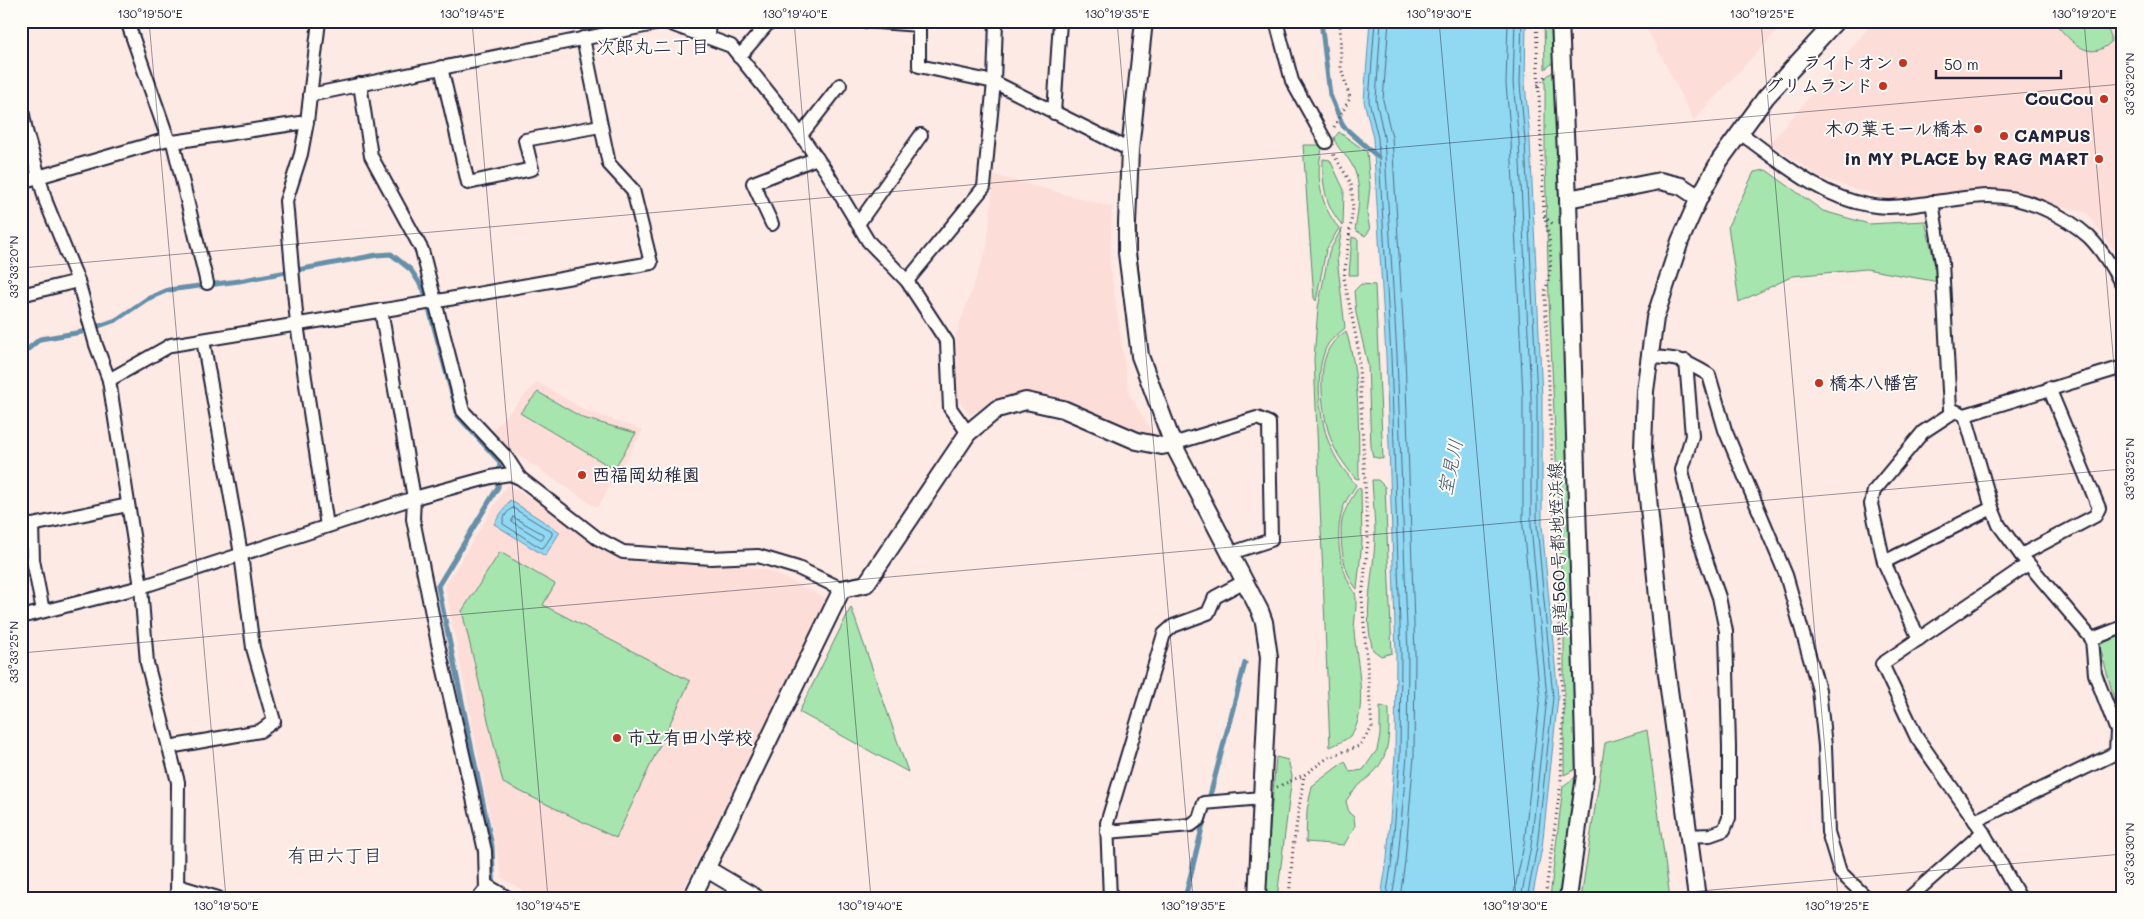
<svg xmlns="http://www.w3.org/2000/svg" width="2144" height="919" font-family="Mali,'Klee One',sans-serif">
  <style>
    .built { fill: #fdddd8 }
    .green { fill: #a6e5ad; stroke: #648474 }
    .water { fill: #91d9f3; stroke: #6590a9 }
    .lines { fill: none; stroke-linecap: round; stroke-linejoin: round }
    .shore { stroke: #4e6b85; stroke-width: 1 }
    .stream { stroke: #6590a9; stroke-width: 5 }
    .minor-casing { stroke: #22223b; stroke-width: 16 }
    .tertiary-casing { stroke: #22223b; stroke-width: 20 }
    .path { stroke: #22223b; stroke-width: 3; stroke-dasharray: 1 4; stroke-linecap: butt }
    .minor { stroke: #fdfcf7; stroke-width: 12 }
    .tertiary { stroke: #fdfcf7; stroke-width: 16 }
    .ticks { fill: none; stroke: #22223b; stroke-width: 1; stroke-opacity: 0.45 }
    .poi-dot { fill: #c8321e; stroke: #fdfcf7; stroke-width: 2 }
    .labels { text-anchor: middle; stroke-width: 4; stroke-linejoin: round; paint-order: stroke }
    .poi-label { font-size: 18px; font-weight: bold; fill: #22223b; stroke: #fdfcf7; text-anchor: end }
    .street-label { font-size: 18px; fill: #22223b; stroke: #fdfcf7 }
    .neighbourhood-label { font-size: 19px; fill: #22223b; stroke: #fdfcf7 }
    .water-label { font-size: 19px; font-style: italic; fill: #435972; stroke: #fdfcf7 }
    .neatline { fill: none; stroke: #22223b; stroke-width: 2 }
    .ticks-label { font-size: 12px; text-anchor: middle; fill: #22223b }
  </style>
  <rect width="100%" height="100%" fill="#fdeae5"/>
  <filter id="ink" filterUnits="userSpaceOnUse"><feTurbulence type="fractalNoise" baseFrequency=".02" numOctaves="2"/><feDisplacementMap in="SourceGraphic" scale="10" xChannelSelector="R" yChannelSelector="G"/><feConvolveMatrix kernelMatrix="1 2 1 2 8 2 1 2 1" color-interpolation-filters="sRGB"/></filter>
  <g filter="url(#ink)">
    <g class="built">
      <path d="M 1643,21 L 1786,21 L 1694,120 Z"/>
      <path d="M 1874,21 L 2123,21 L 2123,263 L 2087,213 L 1993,189 L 1894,201 L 1821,178 L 1770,143 Z"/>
      <path d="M 994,175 L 1112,207 L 1110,264 L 1129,394 L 1155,436 L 1137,435 L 1088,410 L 1037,396 L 1014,396 L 991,402 L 970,415 L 958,400 L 956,334 L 987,247 Z"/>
      <path d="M 537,382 L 585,410 L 643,430 L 597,508 L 499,442 L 490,433 Z"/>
      <path d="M 507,485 L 550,509 L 587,539 L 621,561 L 708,566 L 737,564 L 772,572 L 828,599 L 679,898 L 536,898 L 502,878 L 445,586 Z"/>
    </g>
    <g class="green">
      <path d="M 1544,21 L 1551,21 L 1553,63 L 1545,69 Z"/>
      <path d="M 2059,21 L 2103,21 L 2111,36 L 2111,42 C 2090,63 2071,42 2056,24 Z"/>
      <path d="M 1556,69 L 1578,768 L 1564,775 L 1564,637 L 1549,299 L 1545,160 L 1545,78 Z"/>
      <path d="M 1339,132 L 1367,152 L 1370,187 L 1367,214 L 1370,230 L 1365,236 L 1355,230 C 1359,207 1363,180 1349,160 C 1343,152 1337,148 1334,138 Z"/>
      <path d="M 1303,145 L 1323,145 C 1315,173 1319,205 1339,228 L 1326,250 L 1316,301 L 1314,298 Z"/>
      <path d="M 1323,159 L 1330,160 L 1344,190 L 1343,226 C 1325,206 1322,185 1323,159 Z"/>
      <path d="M 1766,170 L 1823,211 L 1869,224 L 1925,221 L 1939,282 L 1866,269 L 1793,276 L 1739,302 L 1728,226 L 1754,172 Z"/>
      <path d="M 1342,228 L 1337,258 L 1345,328 C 1340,333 1332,338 1328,344 C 1313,370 1319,423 1332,450 C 1338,463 1347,474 1356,485 C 1353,490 1349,496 1346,501 C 1334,525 1338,560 1349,583 C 1351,587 1354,590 1355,593 C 1358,601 1354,621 1354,631 C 1356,659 1370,714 1350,736 C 1345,741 1336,744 1330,747 L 1314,359 L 1318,308 L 1329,252 Z"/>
      <path d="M 1352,237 L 1358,239 L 1358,275 L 1349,275 Z"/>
      <path d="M 1361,284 L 1375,285 L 1383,459 L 1373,457 L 1371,447 L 1368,365 L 1356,313 L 1354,291 Z"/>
      <path d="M 1346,331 C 1361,379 1358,430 1359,479 L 1355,478 C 1348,469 1340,459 1335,449 C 1323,426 1314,366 1332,344 C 1335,339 1341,335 1346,331 Z"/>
      <path d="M 538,392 L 583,418 L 636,433 L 614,469 L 520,413 Z"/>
      <path d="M 1372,480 L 1378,480 L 1385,487 L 1392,653 L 1381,656 L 1373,650 C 1362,613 1374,575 1375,538 C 1375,519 1373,499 1372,480 Z"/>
      <path d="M 1358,488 L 1361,489 L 1362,542 L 1357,589 C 1343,573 1339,541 1342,520 C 1345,508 1351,499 1358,488 Z"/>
      <path d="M 500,552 L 555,584 L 543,605 L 690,681 L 616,838 L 503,783 L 462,611 Z"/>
      <path d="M 851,607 L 908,772 L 799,712 Z"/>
      <path d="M 2123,629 L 2123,731 L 2099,644 L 2112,632 Z"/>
      <path d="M 1380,706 L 1389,708 C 1389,731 1391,754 1374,772 C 1364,782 1354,788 1346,801 L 1349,813 L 1354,817 L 1355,826 L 1344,845 L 1306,842 L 1307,810 L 1312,786 L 1345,761 L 1350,772 L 1363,770 L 1377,750 L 1380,735 Z"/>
      <path d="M 1647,730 L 1670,898 L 1581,898 L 1605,743 Z"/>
      <path d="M 1276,757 L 1288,760 L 1292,776 L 1277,898 L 1264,898 Z"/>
      <path d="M 1577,776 L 1559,898 L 1550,898 L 1563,786 Z"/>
    </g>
    <g class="water">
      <path d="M 1370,21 L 1526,21 L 1525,83 L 1530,140 L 1542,397 L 1542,525 L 1558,697 L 1542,848 L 1532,898 L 1381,898 L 1387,859 L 1395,755 L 1396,655 L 1386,356 L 1373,138 L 1364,101 Z"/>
      <path d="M 510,500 L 560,532 L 545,556 L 494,524 Z"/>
    </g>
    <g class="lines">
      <g class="shore">
        <path d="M 1375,21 L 1369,101 L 1378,138 L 1391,356 L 1401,655 L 1400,755 L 1392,860 L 1386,898"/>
        <path d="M 1381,21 L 1376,100 L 1384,137 L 1397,355 L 1408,655 L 1407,755 L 1398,860 L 1392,898"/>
        <path d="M 1389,21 L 1383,100 L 1392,137 L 1405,355 L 1415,654 L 1414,756 L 1405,861 L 1400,898"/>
        <path d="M 1508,21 L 1506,84 L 1511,141 L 1523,397 L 1523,526 L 1540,697 L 1524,845 L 1513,898"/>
        <path d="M 1515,21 L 1513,83 L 1519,141 L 1531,397 L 1531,526 L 1547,697 L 1531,846 L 1521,898"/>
        <path d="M 1522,21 L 1520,83 L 1525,141 L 1537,397 L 1537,525 L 1553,697 L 1537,847 L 1527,898"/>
        <path d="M 513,508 L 552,532 L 552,535 L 544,547 L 541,548 L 503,524 C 502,519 508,509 513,508 Z"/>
        <path d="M 513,517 L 543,534 L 543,539 L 540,539 L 512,522 Z"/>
      </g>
      <g class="stream">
        <path d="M 1321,21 L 1330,95 L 1343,126 L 1378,157"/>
        <path d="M 21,355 L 40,339 L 82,332 L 116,320 L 147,299 L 168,290 L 239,281 L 377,255 L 391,254 L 411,270 L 424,290 L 458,416 L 500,462 L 498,487 L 438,586 L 492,846 L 494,898"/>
        <path d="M 1208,803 L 1245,663"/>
        <path d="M 1185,898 L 1205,816"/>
      </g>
      <defs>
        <g id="minor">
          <path d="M 127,21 L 168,139 L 173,142 L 307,122"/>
          <path d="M 319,21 L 307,122 L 301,154 L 286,201 L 297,324 L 327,526"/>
          <path d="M 663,21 L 731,46 L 785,113 L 826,171 L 868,241 L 907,281 L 947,342 L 950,408 L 968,433"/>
          <path d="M 707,21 L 709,36"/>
          <path d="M 865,21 L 919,25"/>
          <path d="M 919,21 L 919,66 L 994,82 L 1130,150"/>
          <path d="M 1276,21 L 1292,81 L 1326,142"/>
          <path d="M 739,57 L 770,21"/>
          <path d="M 441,67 L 468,183 L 532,169 L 525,140 L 600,126"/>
          <path d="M 360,84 L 371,156 L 422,250 L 463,411 L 507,458 L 520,478 L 597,538 L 623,552 L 711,558 L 758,556 L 798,568 L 842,589"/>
          <path d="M 310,95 L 664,22"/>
          <path d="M 21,104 L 26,131 L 46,202 L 78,281 L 96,345 L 109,380 L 141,587 L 147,663 L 178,782 L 177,898"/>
          <path d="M 1054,113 L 1060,21"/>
          <path d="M 1740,133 C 1781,162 1818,196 1868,205 C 1892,210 1919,204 1943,201 C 1958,199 1974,196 1989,196 C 2023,196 2064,214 2089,237 C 2103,251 2114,270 2123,287"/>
          <path d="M 801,135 L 840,85"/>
          <path d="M 173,142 L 207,283"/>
          <path d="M 21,182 L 168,139"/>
          <path d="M 1932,202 L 1942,263 L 1950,409 L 1965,415 L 2123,367"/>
          <path d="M 772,224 L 753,183 L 817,158"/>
          <path d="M 858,224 L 921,135"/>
          <path d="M 907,281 L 984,187 L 994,82 L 996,21"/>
          <path d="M 21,295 L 78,281"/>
          <path d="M 381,310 L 414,498 L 413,519 L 438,644 L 485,851 L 486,889 L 479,898"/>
          <path d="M 1649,357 C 1679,358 1684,360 1709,375 L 1725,430 L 1786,575 L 1819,690 L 1825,746 L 1828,832 L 1840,872 L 1867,898"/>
          <path d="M 1686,361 L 1692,436 L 1682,470 L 1695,529 L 1719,597 L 1726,631 L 1729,747 L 1729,818 L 1724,830 L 1710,835 L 1688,836"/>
          <path d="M 109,380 L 171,345 L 421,304 L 651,263 L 633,190 L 609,164 L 583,38"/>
          <path d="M 1965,415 L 1992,508 L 1999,525 L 2021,555 L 2092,639 L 2095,674 L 2117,731 L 2116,753 L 1975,821"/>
          <path d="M 1173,444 L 1257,418 L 1269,423 L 1271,540 L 1231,553"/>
          <path d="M 21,524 L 32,525 L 33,560 L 43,611"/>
          <path d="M 32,525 L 128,505"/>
          <path d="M 2021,555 L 2095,516 L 2099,508 L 2049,388"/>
          <path d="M 1884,562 L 1992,508"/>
          <path d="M 21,617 L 141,587 L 414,498 L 491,477 L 510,474 L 520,478"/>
          <path d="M 1919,639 L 1884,562 L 1871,504 L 1874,491 L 1923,432 L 1955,411"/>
          <path d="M 2092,639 L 2123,627"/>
          <path d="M 169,747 L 260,731 L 274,721 L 253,648 L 241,554 L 203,340"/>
          <path d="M 1107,832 L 1191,825 L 1199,819 L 1204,803 L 1262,798"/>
          <path d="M 486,885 L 508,898"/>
          <path d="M 178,886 L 218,898"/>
          <path d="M 1110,898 L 1107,823 L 1164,634 L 1173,626 L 1208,613 L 1215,597 L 1245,581"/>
          <path d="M 1909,898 L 1983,832"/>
          <path d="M 2020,898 L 1983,832 L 1917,738 L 1882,664 L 2028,564"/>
        </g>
        <g id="tertiary">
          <path d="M 1144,21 L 1130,150 L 1127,223 L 1127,253 L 1140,356 L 1173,444 L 1260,611 L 1264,622 L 1269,657 L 1257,898"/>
          <path d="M 1560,21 L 1568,199 L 1585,775 L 1568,898"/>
          <path d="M 1568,199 L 1660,181 L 1681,186 L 1699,198"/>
          <path d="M 707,869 L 756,898"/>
          <path d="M 692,898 L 842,589 L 866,584 L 968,433 L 997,409 L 1026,401 L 1063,409 L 1137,441 L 1162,446 L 1173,444"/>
          <path d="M 1697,898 L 1662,637 L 1643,448 L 1645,391 L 1655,318 L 1680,241 L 1699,198 L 1720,160 L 1766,97 L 1836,21"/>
        </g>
      </defs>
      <use href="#minor" class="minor-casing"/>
      <use href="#tertiary" class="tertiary-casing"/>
      <g class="path">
        <path d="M 1536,21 L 1544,215 C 1551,240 1554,266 1545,291 L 1563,711 L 1561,781 L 1545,898"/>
        <path d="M 1538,85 L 1547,75"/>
        <path d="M 1334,127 L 1350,98 L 1341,68 L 1340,21"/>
        <path d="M 1544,216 L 1554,225"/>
        <path d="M 1277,787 L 1304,775 L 1329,757 L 1359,746 L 1372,728 L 1362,598 L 1368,540 L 1358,347 L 1344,278 L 1353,207 L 1351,183 L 1332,152"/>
        <path d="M 1289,898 L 1293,848 L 1304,775"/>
      </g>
      <use href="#minor" class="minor"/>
      <use href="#tertiary" class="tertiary"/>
    </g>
  </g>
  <path class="ticks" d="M 149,21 L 226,898M 472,21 L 548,898M 794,21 L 871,898M 1117,21 L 1193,898M 1439,21 L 1516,898M 1761,21 L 1838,898M 2084,21 L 2123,469M 21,268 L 2123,84M 21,653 L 2123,469M 1620,898 L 2123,854"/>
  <g class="poi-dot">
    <circle cx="1903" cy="63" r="5"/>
    <circle cx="1883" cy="86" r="5"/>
    <circle cx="2104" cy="99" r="5"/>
    <circle cx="1978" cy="129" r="5"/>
    <circle cx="2004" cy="136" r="5"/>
    <circle cx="2099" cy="159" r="5"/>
    <circle cx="1819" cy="383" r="5"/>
    <circle cx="582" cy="475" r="5"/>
    <circle cx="617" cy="738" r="5"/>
  </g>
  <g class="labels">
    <g class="poi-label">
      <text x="1893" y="69">ライトオン</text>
      <text x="1873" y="92">グリムランド</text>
      <text x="2094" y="105">CouCou</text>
      <text x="1968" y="135">木の葉モール橋本</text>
      <text x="2014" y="142" text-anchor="start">CAMPUS</text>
      <text x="2089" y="165">in MY PLACE by RAG MART</text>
      <text x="1829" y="389" text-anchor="start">橋本八幡宮</text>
      <text x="592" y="481" text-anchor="start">西福岡幼稚園</text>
      <text x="627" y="744" text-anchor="start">市立有田小学校</text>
    </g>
    <g class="street-label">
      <text transform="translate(1558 550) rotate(-92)" y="6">県道560号都地姪浜線</text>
    </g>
    <g class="neighbourhood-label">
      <text x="653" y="53">次郎丸二丁目</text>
      <text x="335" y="862">有田六丁目</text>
    </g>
    <g class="water-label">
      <text transform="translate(1450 467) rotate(-78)" y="7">室見川</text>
    </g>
  </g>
  <rect width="2144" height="919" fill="none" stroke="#fdfcf7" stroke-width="55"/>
  <path d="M1936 70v8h125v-8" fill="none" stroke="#22223b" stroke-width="2.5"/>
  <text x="1944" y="70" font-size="15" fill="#22223b" stroke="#fdfcf7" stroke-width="4" paint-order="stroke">50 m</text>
  <rect x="28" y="28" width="2088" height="864" class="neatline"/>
  <g class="ticks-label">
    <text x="150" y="18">130°19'50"E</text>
    <text x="472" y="18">130°19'45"E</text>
    <text x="795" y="18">130°19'40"E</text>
    <text x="1117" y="18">130°19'35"E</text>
    <text x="1439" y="18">130°19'30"E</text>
    <text x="1762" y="18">130°19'25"E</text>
    <text x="2084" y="18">130°19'20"E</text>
    <text transform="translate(2130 84) rotate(-90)" y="4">33°33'20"N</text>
    <text transform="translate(14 267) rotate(-90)" y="4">33°33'20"N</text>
    <text transform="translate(2130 469) rotate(-90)" y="4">33°33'25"N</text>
    <text transform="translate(14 652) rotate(-90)" y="4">33°33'25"N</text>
    <text transform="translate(2130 854) rotate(-90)" y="4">33°33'30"N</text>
    <text x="226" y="910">130°19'50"E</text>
    <text x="548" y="910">130°19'45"E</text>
    <text x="870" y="910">130°19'40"E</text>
    <text x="1193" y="910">130°19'35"E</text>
    <text x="1515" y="910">130°19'30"E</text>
    <text x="1837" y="910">130°19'25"E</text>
  </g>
</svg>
